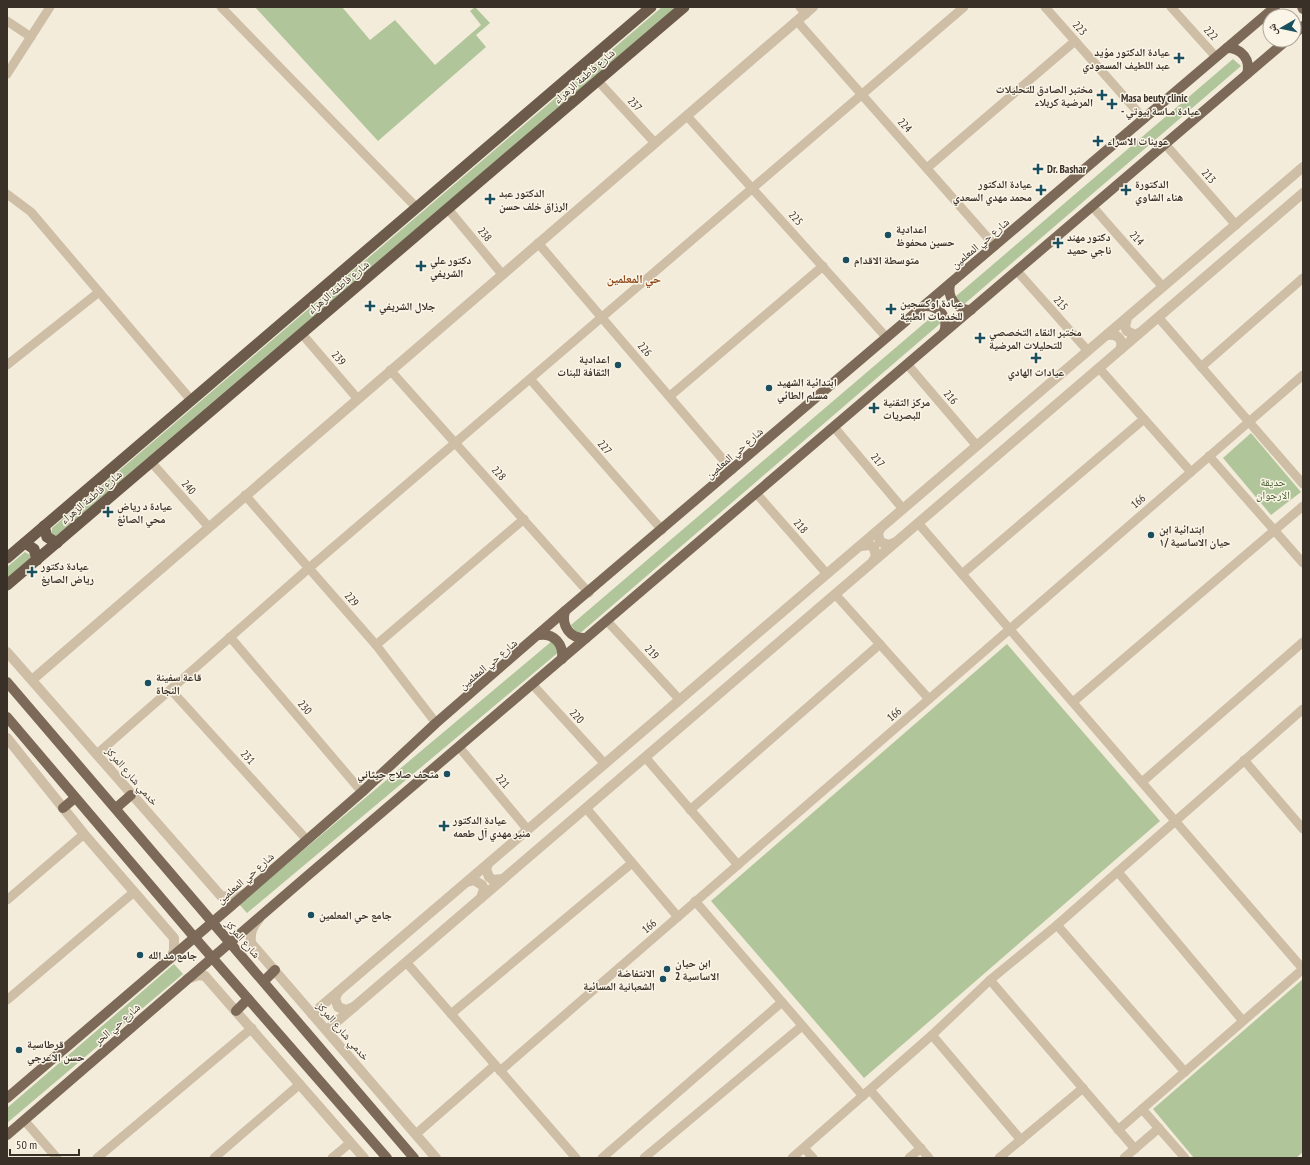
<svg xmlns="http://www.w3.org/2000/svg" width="1310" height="1165" font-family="'PT Sans Narrow','Noto Naskh Arabic',sans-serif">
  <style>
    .green { fill: #b0c599 }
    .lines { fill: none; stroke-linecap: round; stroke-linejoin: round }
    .minor { stroke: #cebea6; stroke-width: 9 }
    .tertiary { stroke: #cebea6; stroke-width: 10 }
    .primary { stroke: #7c6957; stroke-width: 10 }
    .trunk { stroke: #6c5a4a; stroke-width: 11 }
    .poi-dot { fill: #194f5f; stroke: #fbf5e8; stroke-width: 1.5 }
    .labels { text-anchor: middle; stroke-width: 3; stroke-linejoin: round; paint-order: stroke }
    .street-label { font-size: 11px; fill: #393027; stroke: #fbf5e8 }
    .poi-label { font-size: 11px; font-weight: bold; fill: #393027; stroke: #fbf5e8; text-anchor: start }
    .park-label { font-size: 11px; fill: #405a29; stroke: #fbf5e8 }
    .neighbourhood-label { font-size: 12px; font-weight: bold; fill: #904819; stroke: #fbf5e8 }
  </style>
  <rect width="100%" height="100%" fill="#f4ecdb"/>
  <g class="green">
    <path d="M 255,7 L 342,7 L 370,40 L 395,20 L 435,65 L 481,25 L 470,11 L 475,7 L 490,23 L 476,35 L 486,47 L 378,141 Z"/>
    <path d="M 662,7 L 676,7 L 56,536 L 52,534 L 52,528 Z"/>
    <path d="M 1233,59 L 1241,66 L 962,306 L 955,297 Z"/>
    <path d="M 935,314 L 942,322 L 578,635 L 571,625 Z"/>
    <path d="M 1251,433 L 1301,492 L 1271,515 L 1223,458 Z"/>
    <path d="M 25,552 L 30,555 L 30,559 L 7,579 L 7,567 Z"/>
    <path d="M 552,641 L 560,651 L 247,913 L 239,904 Z"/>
    <path d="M 1007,644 L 1160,821 L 864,1078 L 711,901 Z"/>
    <path d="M 174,964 L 183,974 L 7,1123 L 7,1108 Z"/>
    <path d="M 1303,979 L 1303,1152 L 1296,1158 L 1194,1158 L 1153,1109 Z"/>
  </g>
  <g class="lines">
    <g class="minor">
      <path d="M 221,7 L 416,207"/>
      <path d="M 800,7 L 806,14"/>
      <path d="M 1045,7 L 1144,119"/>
      <path d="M 1171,7 L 1216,57"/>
      <path d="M 7,21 L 31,37"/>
      <path d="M 797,21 L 995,246"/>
      <path d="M 7,74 L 50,7"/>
      <path d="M 598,81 L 655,143"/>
      <path d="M 687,116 L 887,338"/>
      <path d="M 1165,144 L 1236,225"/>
      <path d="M 927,168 L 1075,41"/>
      <path d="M 7,194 L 31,212 L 191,400"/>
      <path d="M 1092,206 L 1163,287"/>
      <path d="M 448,209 L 502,274"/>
      <path d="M 538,243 L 732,470"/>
      <path d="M 1017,271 L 1088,351"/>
      <path d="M 1158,317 L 1303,484"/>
      <path d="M 302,334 L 357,398"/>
      <path d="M 907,364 L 977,446"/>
      <path d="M 7,365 L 99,292"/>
      <path d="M 1201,367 L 1303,278"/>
      <path d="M 1099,368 L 1191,472"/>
      <path d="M 390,370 L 589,593"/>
      <path d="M 530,379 L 662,530"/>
      <path d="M 670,396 L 823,266"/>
      <path d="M 834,427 L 903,509"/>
      <path d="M 1209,456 L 1303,563"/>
      <path d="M 151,462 L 208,526"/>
      <path d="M 756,493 L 827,574"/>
      <path d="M 245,495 L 376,645 L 436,723"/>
      <path d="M 918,523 L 1303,969 L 1118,1130"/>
      <path d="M 962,574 L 1144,419"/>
      <path d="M 835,594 L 929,699"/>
      <path d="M 607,621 L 680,700"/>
      <path d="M 230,637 L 362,792"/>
      <path d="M 376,645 L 524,519"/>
      <path d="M 532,684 L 605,764"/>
      <path d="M 171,690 L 307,840"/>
      <path d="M 1073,702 L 1303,506"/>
      <path d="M 459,747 L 528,830"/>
      <path d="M 97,754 L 309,568 L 964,7"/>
      <path d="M 645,757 L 738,865"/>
      <path d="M 1244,760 L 1303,829"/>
      <path d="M 1142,782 L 1303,642"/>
      <path d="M 586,808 L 678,917"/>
      <path d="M 690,810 L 880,644"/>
      <path d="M 1118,872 L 1243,1021"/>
      <path d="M 7,900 L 84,834"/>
      <path d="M 695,901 L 863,1096"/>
      <path d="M 1057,925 L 1185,1072"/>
      <path d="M 406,962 L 576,1158"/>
      <path d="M 990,980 L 1135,1149"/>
      <path d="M 7,1000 L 134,892"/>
      <path d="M 451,1014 L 632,863"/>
      <path d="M 932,1035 L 1021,1140"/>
      <path d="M 500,1071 L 1303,375"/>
      <path d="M 870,1090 L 929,1158"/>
      <path d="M 1142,1109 L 1185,1158"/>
      <path d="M 24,1120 L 57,1158"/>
      <path d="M 416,1134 L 495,1065"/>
      <path d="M 804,1148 L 813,1158"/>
      <path d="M 97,1158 L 252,1028"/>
      <path d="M 214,1158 L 300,1084"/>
      <path d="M 332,1158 L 350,1143"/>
      <path d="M 602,1158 L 782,1002"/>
      <path d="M 644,1158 L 802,1026"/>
      <path d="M 792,1158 L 932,1035 L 990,980 L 1057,925 L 1303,709"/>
      <path d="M 909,1158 L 921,1148"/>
      <path d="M 999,1158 L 1083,1088"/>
      <path d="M 1124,1158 L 1159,1128"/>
    </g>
    <g class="tertiary">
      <path d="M 1127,318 L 1125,327 L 1127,331 L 1135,335 L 1139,333"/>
      <path d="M 1107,335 C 1118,333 1124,340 1120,350"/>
      <path d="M 880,529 L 878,534 L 880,542 L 889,545 L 894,543"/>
      <path d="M 861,546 L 870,545 L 874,548 L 876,556 L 873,561"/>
      <path d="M 7,652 L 221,896 L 237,898 L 244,894"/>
      <path d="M 32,680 L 813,7"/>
      <path d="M 7,738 L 84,834 L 174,938 L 174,951 L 170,959"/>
      <path d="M 488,864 L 486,869 L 489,877 L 493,880 L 502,879"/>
      <path d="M 467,882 L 474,880 L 482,885 L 484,889 L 481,898"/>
      <path d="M 259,919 C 252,927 250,933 251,943 L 436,1158"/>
      <path d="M 187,979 L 199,975 L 205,976 L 364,1158"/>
      <path d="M 338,992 L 335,998 L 338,1007 L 346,1010 L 354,1007"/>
      <path d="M 312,1014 L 1303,167"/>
      <path d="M 327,1030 L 1303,193"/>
    </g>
    <g class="primary">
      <path d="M 1302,7 L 1303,9"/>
      <path d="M 1294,34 L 1303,26"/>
      <path d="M 1227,48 C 1242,48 1251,60 1247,74"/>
      <path d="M 950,284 C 947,298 956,310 971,310"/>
      <path d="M 925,306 C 940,306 949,318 944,332"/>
      <path d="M 565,611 C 561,626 570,639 586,638"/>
      <path d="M 539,635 C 554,633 564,644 562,659"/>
      <path d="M 7,682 L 414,1158"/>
      <path d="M 7,717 L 195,938 L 387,1158"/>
      <path d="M 63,808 L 75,798"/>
      <path d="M 116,808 L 131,795"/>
      <path d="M 264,981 L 275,970"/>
      <path d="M 236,1011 L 248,999"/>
      <path d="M 7,1098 L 229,908 L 362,792 L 436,723 L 565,611 L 1275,7"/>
      <path d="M 7,1135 L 306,877 L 1287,40"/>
    </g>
    <g class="trunk">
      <path d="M 44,526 L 47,537 L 57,543"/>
      <path d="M 25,543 L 34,549 L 37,560"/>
      <path d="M 7,558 L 651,7"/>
      <path d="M 7,585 L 684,7"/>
    </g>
  </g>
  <g class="poi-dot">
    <path d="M1177 52h4v4h4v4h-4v4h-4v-4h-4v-4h4z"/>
    <path d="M1100 89h4v4h4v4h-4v4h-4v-4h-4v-4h4z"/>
    <path d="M1110 98h4v4h4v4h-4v4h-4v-4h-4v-4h4z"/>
    <path d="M1096 135h4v4h4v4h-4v4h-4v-4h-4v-4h4z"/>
    <path d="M1036 163h4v4h4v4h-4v4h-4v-4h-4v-4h4z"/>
    <path d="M1039 184h4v4h4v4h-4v4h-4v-4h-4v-4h4z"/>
    <path d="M1124 184h4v4h4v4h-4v4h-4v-4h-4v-4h4z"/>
    <path d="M488 193h4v4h4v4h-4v4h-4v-4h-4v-4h4z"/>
    <circle cx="888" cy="235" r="4"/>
    <path d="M1056 237h4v4h4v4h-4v4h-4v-4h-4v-4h4z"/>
    <circle cx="846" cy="260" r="4"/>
    <path d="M419 260h4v4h4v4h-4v4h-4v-4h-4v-4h4z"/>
    <path d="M368 300h4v4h4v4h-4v4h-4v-4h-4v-4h4z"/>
    <path d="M889 303h4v4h4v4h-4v4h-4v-4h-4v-4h4z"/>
    <path d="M978 332h4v4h4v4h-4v4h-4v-4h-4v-4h4z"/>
    <path d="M1034 352h4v4h4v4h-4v4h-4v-4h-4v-4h4z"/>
    <circle cx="618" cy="365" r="4"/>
    <circle cx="769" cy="388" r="4"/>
    <path d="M872 402h4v4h4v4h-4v4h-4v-4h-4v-4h4z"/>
    <path d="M106 506h4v4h4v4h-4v4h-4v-4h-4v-4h4z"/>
    <circle cx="1151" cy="535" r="4"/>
    <path d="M30 566h4v4h4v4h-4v4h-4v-4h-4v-4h4z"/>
    <circle cx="148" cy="683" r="4"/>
    <circle cx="447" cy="774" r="4"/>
    <path d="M442 820h4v4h4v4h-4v4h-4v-4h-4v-4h4z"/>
    <circle cx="311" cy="915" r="4"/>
    <circle cx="140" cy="955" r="4"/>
    <circle cx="667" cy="969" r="4"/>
    <circle cx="663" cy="979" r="4"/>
    <circle cx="19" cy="1050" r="4"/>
  </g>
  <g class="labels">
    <g class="street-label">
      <text transform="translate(1080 28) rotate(48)" y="4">223</text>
      <text transform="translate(1211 33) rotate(48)" y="4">222</text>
      <text transform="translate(584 76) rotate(-41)" y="4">شارع فاطمة الزهراء</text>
      <text transform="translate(635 104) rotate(48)" y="4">237</text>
      <text transform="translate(905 125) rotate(48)" y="4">224</text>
      <text transform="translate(1209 176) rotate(49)" y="4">213</text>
      <text transform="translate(796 218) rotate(48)" y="4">225</text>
      <text transform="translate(485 234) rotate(50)" y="4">238</text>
      <text transform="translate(1137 238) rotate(48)" y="4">214</text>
      <text transform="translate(980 243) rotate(-40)" y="4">شارع حي المعلمين</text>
      <text transform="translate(338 287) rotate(-40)" y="4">شارع فاطمة الزهراء</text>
      <text transform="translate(1061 303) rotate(48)" y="4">215</text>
      <text transform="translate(645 349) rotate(49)" y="4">226</text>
      <text transform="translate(339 358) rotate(49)" y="4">239</text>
      <text transform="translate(951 397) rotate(49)" y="4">216</text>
      <text transform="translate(605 447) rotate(49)" y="4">227</text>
      <text transform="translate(734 453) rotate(-41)" y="4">شارع حي المعلمين</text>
      <text transform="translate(878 460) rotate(50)" y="4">217</text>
      <text transform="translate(499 473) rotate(48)" y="4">228</text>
      <text transform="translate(189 487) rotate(49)" y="4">240</text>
      <text transform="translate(91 497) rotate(-40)" y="4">شارع فاطمة الزهراء</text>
      <text transform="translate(1138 501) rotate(-41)" y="4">166</text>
      <text transform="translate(801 526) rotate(49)" y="4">218</text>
      <text transform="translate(352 599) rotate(49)" y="4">229</text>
      <text transform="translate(652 652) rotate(47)" y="4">219</text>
      <text transform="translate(488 664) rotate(-40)" y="4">شارع حي المعلمين</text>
      <text transform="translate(305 707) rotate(50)" y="4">230</text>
      <text transform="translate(894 714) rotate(-41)" y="4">166</text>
      <text transform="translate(577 716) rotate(48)" y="4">220</text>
      <text transform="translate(248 757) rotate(48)" y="4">231</text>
      <text transform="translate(132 776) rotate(49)" y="4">خدمي شارع المركز</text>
      <text transform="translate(503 781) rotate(50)" y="4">221</text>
      <text transform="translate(245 878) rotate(-41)" y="4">شارع حي المعلمين</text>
      <text transform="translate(649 926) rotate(-41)" y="4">166</text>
      <text transform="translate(243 939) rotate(49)" y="4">شارع المركز</text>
      <text transform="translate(117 1024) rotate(-41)" y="4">شارع حي الحر</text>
      <text transform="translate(343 1031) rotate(49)" y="4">خدمي شارع المركز</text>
    </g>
    <g class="poi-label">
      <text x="1170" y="56" text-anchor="end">عيادة الدكتور مؤيد<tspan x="1170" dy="13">عبد اللطيف المسعودي</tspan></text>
      <text x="1093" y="93" text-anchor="end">مختبر الصادق للتحليلات<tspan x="1093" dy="13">المرضية كربلاء</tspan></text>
      <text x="1121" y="102">Masa beuty clinic<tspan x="1121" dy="13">- عيادة مـاسة بيوتي</tspan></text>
      <text x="1107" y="145">عوينات الاسراء</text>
      <text x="1047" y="173">Dr. Bashar</text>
      <text x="1032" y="188" text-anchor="end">عيادة الدكتور<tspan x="1032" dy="13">محمد مهدي السعدي</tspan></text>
      <text x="1135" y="188">الدكتورة<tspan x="1135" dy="13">هناء الشاوي</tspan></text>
      <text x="499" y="197">الدكتور عبد<tspan x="499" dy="13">الرزاق خلف حسن</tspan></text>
      <text x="896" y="233">اعدادية<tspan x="896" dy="13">حسين محفوظ</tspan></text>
      <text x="1067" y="241">دكتور مهند<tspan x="1067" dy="13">ناجي حميد</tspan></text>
      <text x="430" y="264">دكتور علي<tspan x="430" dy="13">الشريفي</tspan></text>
      <text x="854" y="264">متوسطة الاقدام</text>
      <text x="900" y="307">عيادة اوكسجين<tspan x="900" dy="13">للخدمات الطبية</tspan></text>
      <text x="379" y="310">جلال الشريفي</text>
      <text x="989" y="336">مختبر النقاء التخصصي<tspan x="989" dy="13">للتحليلات المرضية</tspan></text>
      <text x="610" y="363" text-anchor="end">اعدادية<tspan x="610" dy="13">الثقافة للبنات</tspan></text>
      <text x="1036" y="376" text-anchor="middle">عيادات الهادي</text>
      <text x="777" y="386">ابتدائية الشهيد<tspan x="777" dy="13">مسلم الطائي</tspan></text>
      <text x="883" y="406">مركز التقنية<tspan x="883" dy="13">للبصريات</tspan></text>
      <text x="117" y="510">عيادة د رياض<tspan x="117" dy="13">محي الصائغ</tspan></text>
      <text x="1159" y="533">ابتدائية ابن<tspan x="1159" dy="13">حيان الاساسية /١</tspan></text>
      <text x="41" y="570">عيادة دكتور<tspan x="41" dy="13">رياض الصايغ</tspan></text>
      <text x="156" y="681">قاعة سفينة<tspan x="156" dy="13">النجاة</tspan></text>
      <text x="439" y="778" text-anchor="end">متحف صلاح حيثاني</text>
      <text x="453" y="824">عيادة الدكتور<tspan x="453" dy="13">منير مهدي آل طعمه</tspan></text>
      <text x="319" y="919">جامع حي المعلمين</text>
      <text x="148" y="959">جامع مد الله</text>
      <text x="675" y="967">ابن حيان<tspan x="675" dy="13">الاساسية 2</tspan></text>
      <text x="655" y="977" text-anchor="end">الانتفاضة<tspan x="655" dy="13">الشعبانية المسائية</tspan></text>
      <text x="27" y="1048">قرطاسية<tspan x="27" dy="13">حسن الاعرجي</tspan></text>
    </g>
    <g class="park-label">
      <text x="1273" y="486">حديقة<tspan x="1273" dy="13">الارجوان</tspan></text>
    </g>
    <g class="neighbourhood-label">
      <text x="634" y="283">حي المعلمين</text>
    </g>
  </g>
  <rect width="1310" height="1165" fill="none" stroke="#393027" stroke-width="16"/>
  <g transform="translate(1282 28) rotate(261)"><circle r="19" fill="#fbf5e8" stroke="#ada69b"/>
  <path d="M0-3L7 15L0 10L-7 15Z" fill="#194f5f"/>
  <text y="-6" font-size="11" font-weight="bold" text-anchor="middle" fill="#393027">ش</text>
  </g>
  <path d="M10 1149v6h69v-6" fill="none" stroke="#393027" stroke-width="2"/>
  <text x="16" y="1149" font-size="12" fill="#393027" stroke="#fbf5e8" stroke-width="3" paint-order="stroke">50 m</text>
</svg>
